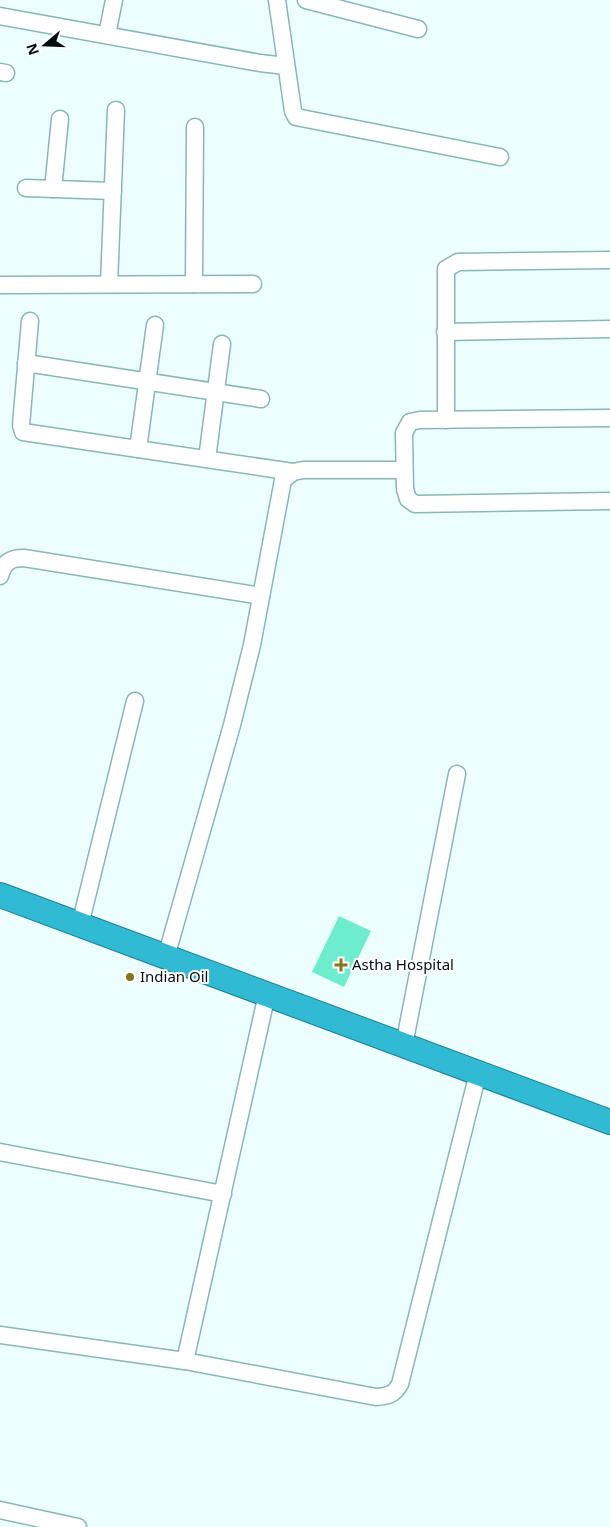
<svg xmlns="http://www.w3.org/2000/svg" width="610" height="1527" font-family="'Noto Sans',sans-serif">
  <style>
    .building { fill: #6eedce }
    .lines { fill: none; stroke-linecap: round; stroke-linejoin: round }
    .minor-casing { stroke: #88b7b6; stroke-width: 19 }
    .highway-casing { stroke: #207e8f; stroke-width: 26 }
    .minor { stroke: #fff; stroke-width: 16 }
    .highway { stroke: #30bad4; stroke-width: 24 }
    .poi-dot { fill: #867518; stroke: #fff; stroke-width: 2 }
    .labels { text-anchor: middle; stroke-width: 4; stroke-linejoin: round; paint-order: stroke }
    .poi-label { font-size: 15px; fill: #010f0f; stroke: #fff; text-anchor: start }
  </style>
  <rect width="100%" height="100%" fill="#ecfffe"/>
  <path class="building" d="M 339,916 L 371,931 L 344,987 L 312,972 Z"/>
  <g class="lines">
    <defs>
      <g id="minor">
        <path d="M 277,0 L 293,111 L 296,117 L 500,157"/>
        <path d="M 306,0 L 418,29"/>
        <path d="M 0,16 L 260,63 L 286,66"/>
        <path d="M 107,35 L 114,0"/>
        <path d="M 0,72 L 6,73"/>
        <path d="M 26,188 L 113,191"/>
        <path d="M 53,189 L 60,119"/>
        <path d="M 109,284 L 116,110"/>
        <path d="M 194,284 L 195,127"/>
        <path d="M 0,285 L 253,284"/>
        <path d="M 30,321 L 21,425 L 23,432 L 293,472"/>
        <path d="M 445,332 L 610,329"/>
        <path d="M 26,363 L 261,399"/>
        <path d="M 610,418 L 420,420 L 410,422 L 404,433 L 405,489 L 408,499 L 415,504 L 610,501"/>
        <path d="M 446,420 L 446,269 L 458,262 L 610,260"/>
        <path d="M 138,449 L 155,325"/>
        <path d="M 207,459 L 222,344"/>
        <path d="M 0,576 C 4,562 10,558 24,558 L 261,596"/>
        <path d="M 80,925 L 135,701"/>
        <path d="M 166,957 L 232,725 L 252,645 L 283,480 L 293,472 L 303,470 L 404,470"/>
        <path d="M 404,1045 L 457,774"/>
        <path d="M 0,1152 L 223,1194"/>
        <path d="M 0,1335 L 185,1361 L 376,1397 C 388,1396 394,1395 400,1384 L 478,1073"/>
        <path d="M 185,1361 L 267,994"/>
        <path d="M 0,1510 L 78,1527"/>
      </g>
      <path id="highway" d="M 0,895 L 610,1122"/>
    </defs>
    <use href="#minor" class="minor-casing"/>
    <use href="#highway" class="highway-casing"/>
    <use href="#minor" class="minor"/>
    <use href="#highway" class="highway"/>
  </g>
  <g class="poi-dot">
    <path d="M338.5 957.5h5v5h5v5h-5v5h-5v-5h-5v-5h5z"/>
    <circle cx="130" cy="977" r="5"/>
  </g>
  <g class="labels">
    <g class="poi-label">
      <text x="352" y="970">Astha Hospital</text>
      <text x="140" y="982">Indian Oil</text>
    </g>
  </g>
  <g transform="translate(45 45) rotate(251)" stroke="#ffffff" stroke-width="4" paint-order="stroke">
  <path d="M0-4L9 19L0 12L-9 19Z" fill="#010f0f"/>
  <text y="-8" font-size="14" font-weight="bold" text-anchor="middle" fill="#010f0f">N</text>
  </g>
</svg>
